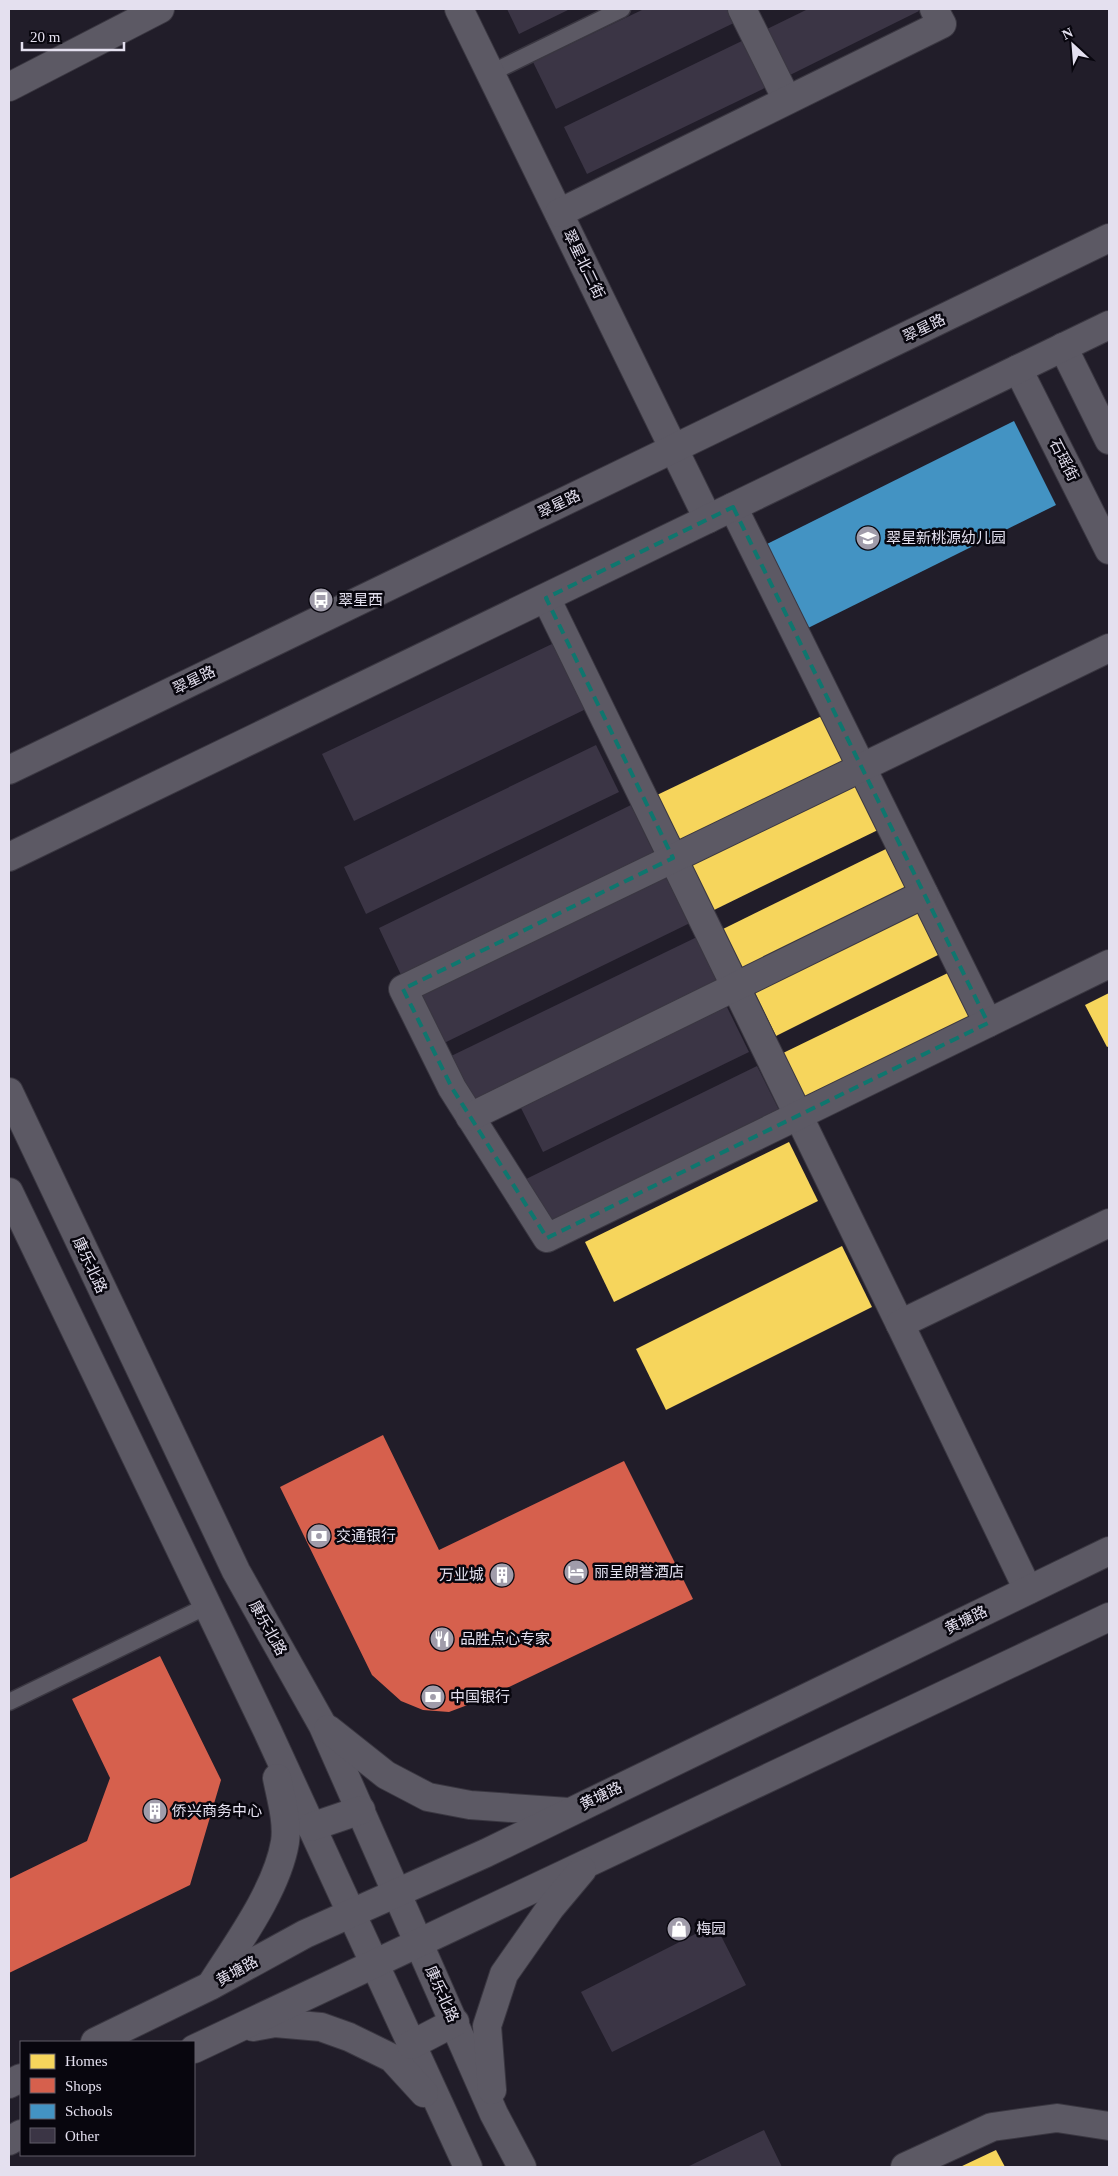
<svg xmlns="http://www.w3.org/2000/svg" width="1118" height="2176" font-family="'Times New Roman','Noto Sans SC',serif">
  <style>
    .homes { fill: #f6d55c }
    .shops { fill: #d6604d }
    .schools { fill: #4393c3 }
    .building { fill: #3b3545 }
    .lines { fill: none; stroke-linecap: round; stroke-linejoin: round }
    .lane-casing { stroke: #3a3741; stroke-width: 19 }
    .street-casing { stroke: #3a3741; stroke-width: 30 }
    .secondary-casing { stroke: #3a3741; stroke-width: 30 }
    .lane { stroke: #5c5964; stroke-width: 16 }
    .street { stroke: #5c5964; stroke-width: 28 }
    .secondary { stroke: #5c5964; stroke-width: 28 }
    .marked { fill: none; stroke: #0f766e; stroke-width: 4; stroke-dasharray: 10 6; stroke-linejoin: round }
    .labels { text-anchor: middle; stroke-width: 5; stroke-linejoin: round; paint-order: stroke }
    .street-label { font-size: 15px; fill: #e4e0ef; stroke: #08060e }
    .poi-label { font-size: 15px; fill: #e4e0ef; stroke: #08060e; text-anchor: start }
  </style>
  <rect width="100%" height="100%" fill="#211d29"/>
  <g class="homes">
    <path d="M 828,713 L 850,760 L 679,842 L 657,795 Z"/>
    <path d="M 857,780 L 880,829 L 712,911 L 688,862 Z"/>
    <path d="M 890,847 L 912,892 L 745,975 L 723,929 Z"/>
    <path d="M 921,907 L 944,952 L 776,1036 L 754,991 Z"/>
    <path d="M 954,970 L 978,1020 L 805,1103 L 781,1054 Z"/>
    <path d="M 1109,993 L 1109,1046 L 1107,1047 L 1085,1005 Z"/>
    <path d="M 789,1142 L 818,1201 L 614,1302 L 585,1242 Z"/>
    <path d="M 842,1246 L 872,1307 L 666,1410 L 636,1349 Z"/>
    <path d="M 996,2150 L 1005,2167 L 960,2167 Z"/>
  </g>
  <g class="shops">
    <path d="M 383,1435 L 439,1550 L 624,1461 L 693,1599 L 486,1698 L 449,1712 L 423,1710 L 401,1701 L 372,1675 L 280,1487 Z"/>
    <path d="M 160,1656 L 221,1780 L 190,1885 L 9,1973 L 9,1879 L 87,1841 L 110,1778 L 72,1699 Z"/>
  </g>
  <path class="schools" d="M 1014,421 L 1056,505 L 804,630 L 763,546 Z"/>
  <g class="building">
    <path d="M 507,9 L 570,9 L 519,34 Z"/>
    <path d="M 644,9 L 735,9 L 740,20 L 556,109 L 533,62 Z"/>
    <path d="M 808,9 L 918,9 L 919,11 L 788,76 L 765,30 Z"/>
    <path d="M 748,38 L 771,85 L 587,174 L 564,127 Z"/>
    <path d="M 554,643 L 586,709 L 354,821 L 322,754 Z"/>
    <path d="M 596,745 L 619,792 L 366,914 L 344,867 Z"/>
    <path d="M 631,805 L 654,853 L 401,975 L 379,928 Z"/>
    <path d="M 667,877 L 690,923 L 438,1046 L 415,999 Z"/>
    <path d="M 699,936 L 722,983 L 469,1106 L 447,1058 Z"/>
    <path d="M 725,1003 L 749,1052 L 543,1152 L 519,1104 Z"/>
    <path d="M 757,1066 L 782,1116 L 547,1231 L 522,1181 Z"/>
    <path d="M 715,1924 L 746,1985 L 612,2052 L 581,1992 Z"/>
    <path d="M 764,2130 L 782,2167 L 687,2167 Z"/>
  </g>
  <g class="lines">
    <defs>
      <g id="lane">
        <path d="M 491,73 L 622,9"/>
        <path d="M 9,1702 L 207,1606"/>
      </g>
      <g id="street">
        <path d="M 459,9 L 708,519"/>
        <path d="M 742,9 L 787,100"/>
        <path d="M 9,87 L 160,9"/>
        <path d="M 559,213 L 942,24 L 934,9"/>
        <path d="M 733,507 L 988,1023"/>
        <path d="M 546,598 L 900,1324"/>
        <path d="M 1109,648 L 403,989 L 452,1088 L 547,1238 L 1109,964"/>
        <path d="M 470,1117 L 924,894"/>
        <path d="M 1028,1590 L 900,1324 L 1109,1223"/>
        <path d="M 905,2167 L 992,2127 L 1057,2118 L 1109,2126"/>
      </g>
      <g id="secondary">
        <path d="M 1063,347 L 1109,440"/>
        <path d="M 1018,369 L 1109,550"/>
        <path d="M 9,770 L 1109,238"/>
        <path d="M 9,857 L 1109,325"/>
        <path d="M 9,1092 L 236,1571 L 323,1726 L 494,2114 L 522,2167"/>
        <path d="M 9,1192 L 267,1730 L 468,2167"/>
        <path d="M 328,1729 L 386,1775 L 428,1797 L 470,1805 L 568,1812"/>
        <path d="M 311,1827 L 361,1810"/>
        <path d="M 211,1985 C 237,1944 277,1890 285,1842 C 288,1822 281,1798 277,1778"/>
        <path d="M 253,2027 L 275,2023 L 321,2027 L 349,2037 L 392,2058 L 424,2093"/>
        <path d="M 95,2042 L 210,1986 L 305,1934 L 486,1853 L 1109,1551"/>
        <path d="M 411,2045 L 455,2022"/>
        <path d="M 194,2049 L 1109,1617"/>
        <path d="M 9,2084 L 21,2078"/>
        <path d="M 492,2090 L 487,2026 L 504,1974 L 551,1907 L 582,1870"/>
        <path d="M 9,2141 L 21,2134"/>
      </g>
    </defs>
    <use href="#lane" class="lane-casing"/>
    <use href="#street" class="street-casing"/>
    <use href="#secondary" class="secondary-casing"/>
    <use href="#lane" class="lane"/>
    <use href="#street" class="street"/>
    <use href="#secondary" class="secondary"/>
  </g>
  <path class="marked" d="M 733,507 L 988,1023 L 547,1238 L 452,1088 L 403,989 L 673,858 L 546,598 Z"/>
  <defs>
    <symbol id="school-disc" viewBox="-11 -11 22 22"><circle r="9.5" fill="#a09caa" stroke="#08060e"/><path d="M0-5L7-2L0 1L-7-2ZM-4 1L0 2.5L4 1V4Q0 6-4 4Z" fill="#fff"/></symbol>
    <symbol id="bus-disc" viewBox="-11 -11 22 22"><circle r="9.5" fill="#a09caa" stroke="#08060e"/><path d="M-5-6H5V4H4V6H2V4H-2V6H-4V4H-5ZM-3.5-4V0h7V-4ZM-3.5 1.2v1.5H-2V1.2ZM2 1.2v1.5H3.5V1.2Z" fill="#fff"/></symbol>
    <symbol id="bank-disc" viewBox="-11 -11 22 22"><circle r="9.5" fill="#a09caa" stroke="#08060e"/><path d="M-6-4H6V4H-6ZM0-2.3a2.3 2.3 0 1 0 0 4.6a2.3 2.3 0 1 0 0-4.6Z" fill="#fff"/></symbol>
    <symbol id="hotel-disc" viewBox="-11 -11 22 22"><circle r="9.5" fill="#a09caa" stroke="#08060e"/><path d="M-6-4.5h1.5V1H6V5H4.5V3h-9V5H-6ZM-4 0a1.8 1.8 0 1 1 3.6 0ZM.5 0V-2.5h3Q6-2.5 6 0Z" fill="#fff"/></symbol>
    <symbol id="building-disc" viewBox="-11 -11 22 22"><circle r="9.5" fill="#a09caa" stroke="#08060e"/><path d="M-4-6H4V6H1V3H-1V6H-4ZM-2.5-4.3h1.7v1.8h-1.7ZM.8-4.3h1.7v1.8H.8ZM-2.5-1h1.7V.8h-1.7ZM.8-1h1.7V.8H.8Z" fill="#fff"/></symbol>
    <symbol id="restaurant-disc" viewBox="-11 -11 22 22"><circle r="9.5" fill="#a09caa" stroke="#08060e"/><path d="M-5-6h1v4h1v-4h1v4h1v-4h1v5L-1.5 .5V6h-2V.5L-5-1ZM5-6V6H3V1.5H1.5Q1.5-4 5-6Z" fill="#fff"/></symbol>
    <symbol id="shop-disc" viewBox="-11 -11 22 22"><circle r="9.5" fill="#a09caa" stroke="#08060e"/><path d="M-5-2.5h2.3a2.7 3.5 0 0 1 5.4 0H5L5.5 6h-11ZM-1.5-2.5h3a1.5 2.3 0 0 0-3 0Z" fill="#fff"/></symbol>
  </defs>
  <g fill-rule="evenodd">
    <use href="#school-disc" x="854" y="524" width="28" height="28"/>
    <use href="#bus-disc" x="307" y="586" width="28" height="28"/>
    <use href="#bank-disc" x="305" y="1522" width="28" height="28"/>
    <use href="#hotel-disc" x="562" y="1558" width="28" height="28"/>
    <use href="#building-disc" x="488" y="1561" width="28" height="28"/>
    <use href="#restaurant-disc" x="428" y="1625" width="28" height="28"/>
    <use href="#bank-disc" x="419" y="1683" width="28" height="28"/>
    <use href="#building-disc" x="141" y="1797" width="28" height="28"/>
    <use href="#shop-disc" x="665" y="1915" width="28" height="28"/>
  </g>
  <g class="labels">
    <g class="street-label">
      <text transform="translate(584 264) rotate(64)" y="5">翠星北二街</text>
      <text transform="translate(924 328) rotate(-26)" y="5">翠星路</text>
      <text transform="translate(1064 460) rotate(63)" y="5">石瑶街</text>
      <text transform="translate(559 504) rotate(-26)" y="5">翠星路</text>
      <text transform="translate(194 680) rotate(-26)" y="5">翠星路</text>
      <text transform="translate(90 1265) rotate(65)" y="5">康乐北路</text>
      <text transform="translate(966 1620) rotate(-26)" y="5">黄塘路</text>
      <text transform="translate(268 1628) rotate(61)" y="5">康乐北路</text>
      <text transform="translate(601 1796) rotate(-26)" y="5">黄塘路</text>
      <text transform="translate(237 1971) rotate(-29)" y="5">黄塘路</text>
      <text transform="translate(442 1994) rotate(66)" y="5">康乐北路</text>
    </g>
    <g class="poi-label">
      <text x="886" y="543">翠星新桃源幼儿园</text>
      <text x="338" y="605">翠星西</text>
      <text x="336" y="1541">交通银行</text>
      <text x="594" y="1577">丽呈朗誉酒店</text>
      <text x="484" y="1580" text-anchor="end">万业城</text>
      <text x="460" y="1644">品胜点心专家</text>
      <text x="450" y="1702">中国银行</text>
      <text x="172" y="1816">侨兴商务中心</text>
      <text x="696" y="1934">梅园</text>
    </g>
  </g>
  <rect width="1118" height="2176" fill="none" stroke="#e4e0ef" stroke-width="20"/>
  <rect x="20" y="2041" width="175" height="115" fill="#08060e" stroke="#605d68"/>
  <rect x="30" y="2054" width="25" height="15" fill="#f6d55c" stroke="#605d68"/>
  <text x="65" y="2066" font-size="15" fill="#e4e0ef">Homes</text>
  <rect x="30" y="2078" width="25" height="15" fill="#d6604d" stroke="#605d68"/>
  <text x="65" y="2091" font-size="15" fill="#e4e0ef">Shops</text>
  <rect x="30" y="2104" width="25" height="15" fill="#4393c3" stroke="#605d68"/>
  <text x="65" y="2116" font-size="15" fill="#e4e0ef">Schools</text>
  <rect x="30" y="2128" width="25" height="15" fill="#3b3545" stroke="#605d68"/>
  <text x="65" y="2141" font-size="15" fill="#e4e0ef">Other</text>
  <g transform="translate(1073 45) rotate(334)" stroke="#08060e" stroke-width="4" paint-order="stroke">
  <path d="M0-4L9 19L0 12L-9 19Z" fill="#e4e0ef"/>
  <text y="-8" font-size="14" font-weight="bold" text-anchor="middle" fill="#e4e0ef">N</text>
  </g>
  <path d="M22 42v8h102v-8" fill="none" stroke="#e4e0ef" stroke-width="2.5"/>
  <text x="30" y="42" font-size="15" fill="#e4e0ef" stroke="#08060e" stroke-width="4" paint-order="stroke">20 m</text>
</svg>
